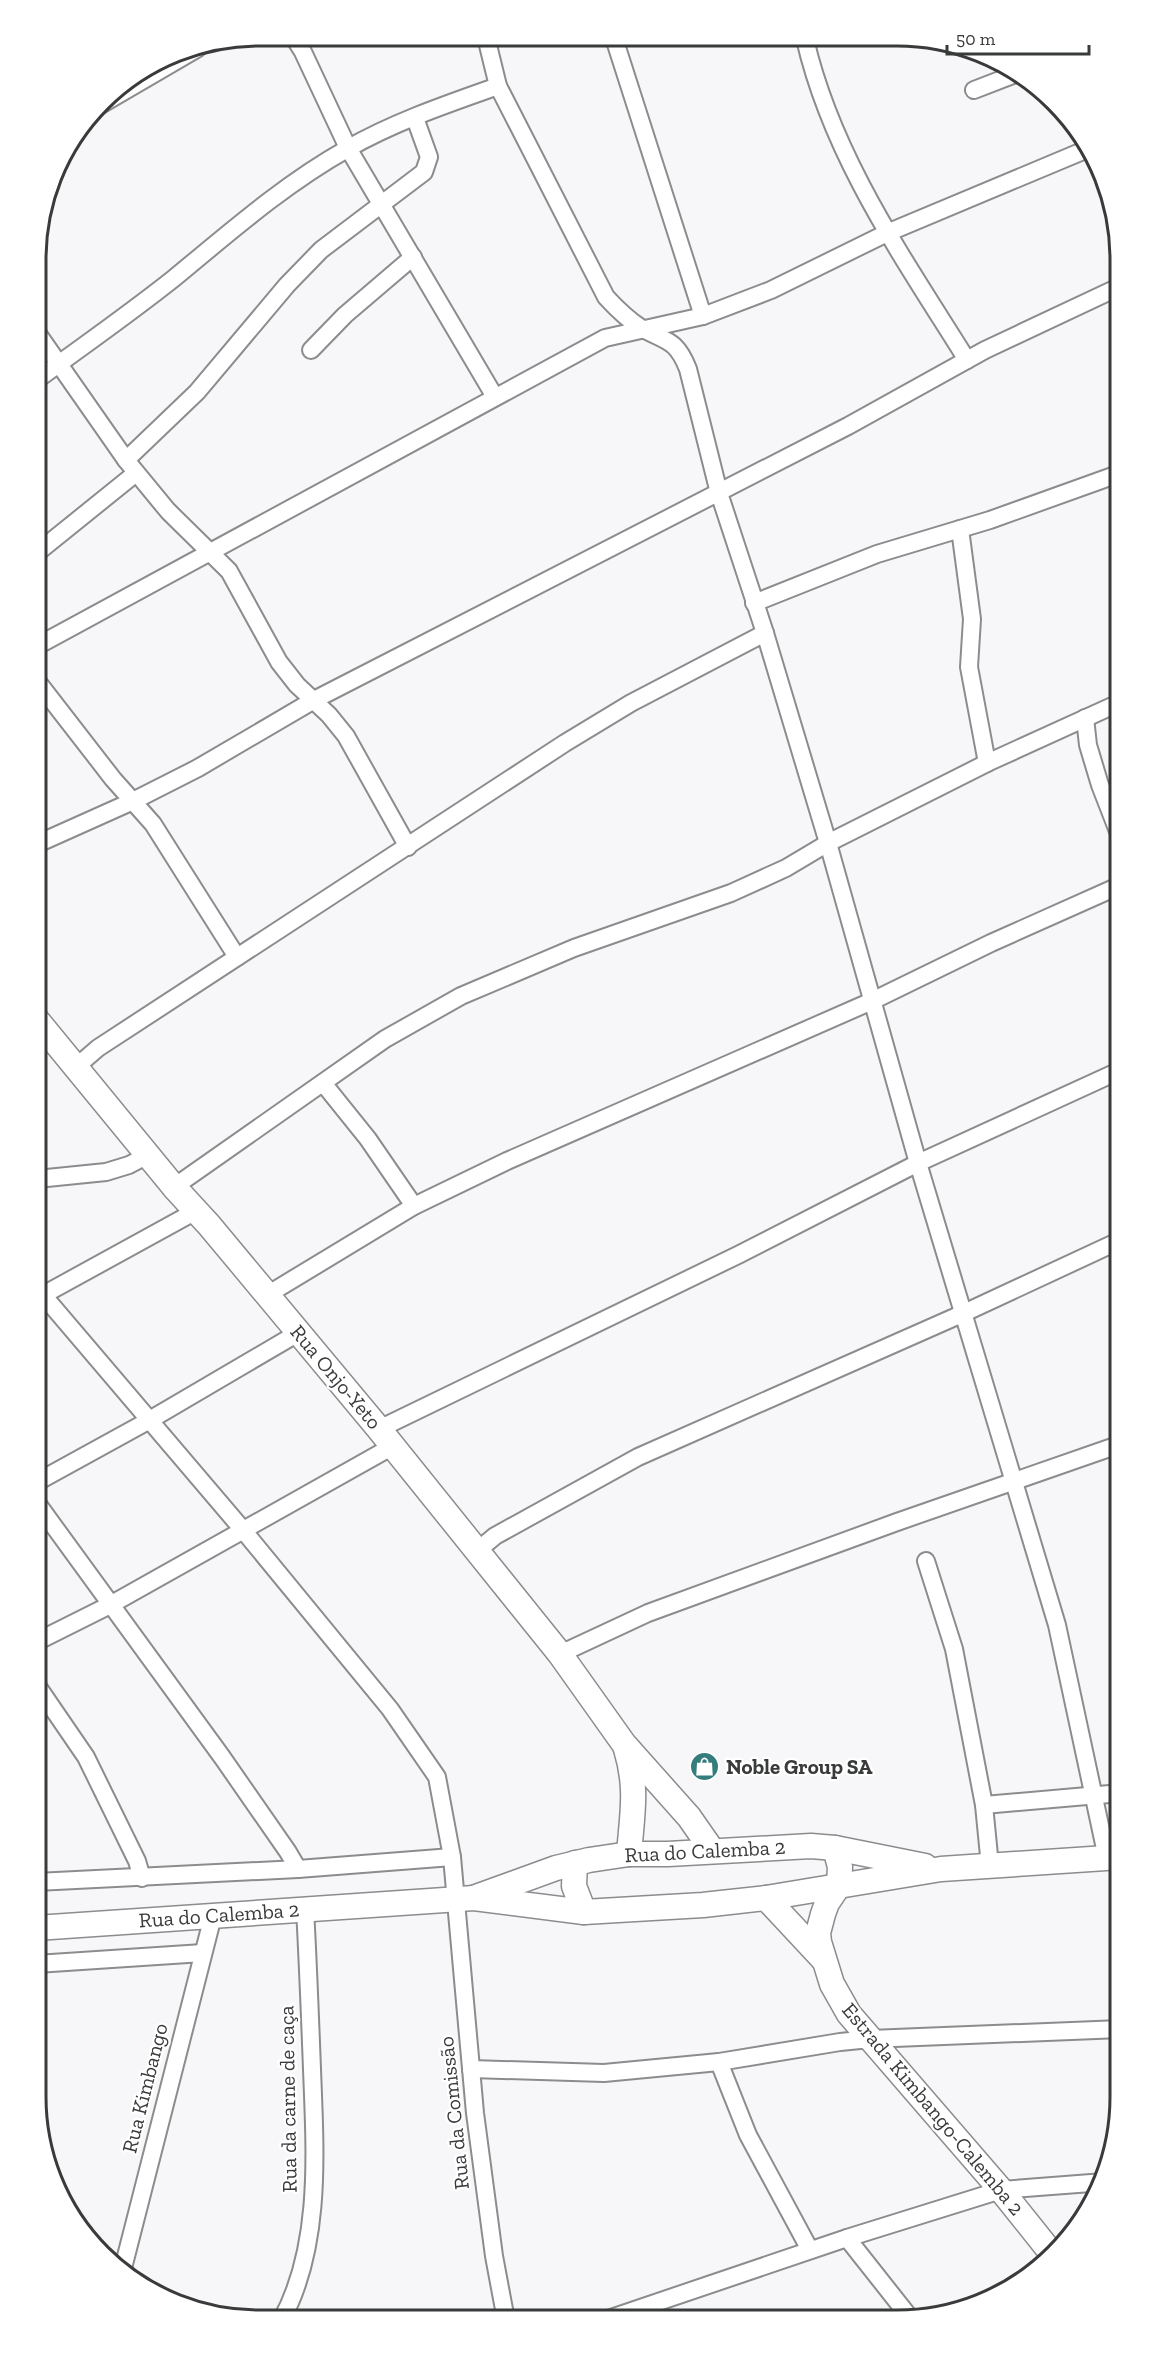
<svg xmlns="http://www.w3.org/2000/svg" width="1157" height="2357" font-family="'Zilla Slab',serif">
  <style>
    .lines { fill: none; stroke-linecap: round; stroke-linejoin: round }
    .street-casing { stroke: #8b8c8d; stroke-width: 20 }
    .secondary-casing { stroke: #8b8c8d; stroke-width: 27 }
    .street { stroke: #fff; stroke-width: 16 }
    .secondary { stroke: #fff; stroke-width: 24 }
    .labels { text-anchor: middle; stroke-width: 4.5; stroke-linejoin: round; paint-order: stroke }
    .street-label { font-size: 21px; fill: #393a3a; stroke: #fff }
    .poi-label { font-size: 21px; font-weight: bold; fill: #393a3a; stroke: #fff; text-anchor: start }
    .rim { fill: none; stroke: #393a3a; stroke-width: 3 }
  </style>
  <rect width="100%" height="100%" fill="#f7f7f9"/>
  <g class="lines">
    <defs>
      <g id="street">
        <path d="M 293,36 L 303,52 L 348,148 L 495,397"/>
        <path d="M 486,37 L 498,86 L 606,297 C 617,309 627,319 641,328 C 667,342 676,339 688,369 L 719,493 L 765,633 L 828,843 L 918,1163 L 1057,1625 L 1107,1858"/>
        <path d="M 614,38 L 703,316"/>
        <path d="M 805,39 C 832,157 904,259 967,360"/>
        <path d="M 974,90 L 1018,73"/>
        <path d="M 102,104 L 198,48"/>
        <path d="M 38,334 L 126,460 L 168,511 L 229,571 L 279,662 L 297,685 L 329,715 L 346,736 L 408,847"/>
        <path d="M 311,350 L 345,315 L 413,257"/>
        <path d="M 38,379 C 83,346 129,314 173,279 C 229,233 283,185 347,149 C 394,122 447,104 498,86"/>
        <path d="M 126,460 L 197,392 L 287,285 L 321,250 L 424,172 L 429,157 L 415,118"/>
        <path d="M 960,529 L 972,619 L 969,667 L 987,763"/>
        <path d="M 38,552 L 136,473"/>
        <path d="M 754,603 L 877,554 L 990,520 L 1121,473"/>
        <path d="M 37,646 L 605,338 L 703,316 L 771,290 L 887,233 L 1090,148"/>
        <path d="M 37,681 L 113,779 L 153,824 L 237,957"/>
        <path d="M 1085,718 L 1088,745 L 1100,785 L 1121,839"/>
        <path d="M 37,844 L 133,801 L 198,768 L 314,700 L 848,426 L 985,350 L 1121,286"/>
        <path d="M 76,1067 L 98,1048 L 565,743 L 631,703 L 765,633"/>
        <path d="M 323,1083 L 368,1139 L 414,1206"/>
        <path d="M 37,1179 L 106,1172 L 129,1165 L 148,1155"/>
        <path d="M 174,1187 L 385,1039 L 461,996 L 574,948 L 731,893 L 786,868 L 828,843 L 987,763 L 1121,702"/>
        <path d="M 37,1288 L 243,1530 L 390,1709 L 437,1777 L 452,1857 L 475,2113 L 494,2256 L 506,2320"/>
        <path d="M 43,1295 L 196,1211"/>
        <path d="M 267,1295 L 414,1206 L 507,1161 L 872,1001 L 991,943 L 1121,885"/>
        <path d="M 379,1429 L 738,1255 L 918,1163 L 1121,1070"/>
        <path d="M 37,1482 L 148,1421 L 298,1333"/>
        <path d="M 37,1503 L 222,1757 L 288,1852 L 298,1869"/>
        <path d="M 477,1551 L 495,1536 L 638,1457 L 964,1313 L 1121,1240"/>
        <path d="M 926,1561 L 954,1649 L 984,1805 L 990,1866"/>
        <path d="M 36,1642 L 110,1605 L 393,1446"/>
        <path d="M 560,1654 L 648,1613 L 897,1522 L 1121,1444"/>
        <path d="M 36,1684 L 86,1757 L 137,1861 L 142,1878"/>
        <path d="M 984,1805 L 1121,1793"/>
        <path d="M 36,1882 L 298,1869 L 452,1857"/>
        <path d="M 36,1964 L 203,1953"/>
        <path d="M 719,2062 L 748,2135 L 810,2250"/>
        <path d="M 471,2069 L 604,2073 L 719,2062 L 840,2042 L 870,2039 L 1121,2029"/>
        <path d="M 847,2238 L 911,2319"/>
        <path d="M 122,2272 L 213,1916"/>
        <path d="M 282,2319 C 322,2245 315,2151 312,2069 C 310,2016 308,1963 305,1909"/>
        <path d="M 605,2320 L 847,2238 L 1001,2190 L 1104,2182"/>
      </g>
      <g id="secondary">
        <path d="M 37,1020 L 174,1187 L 209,1225 L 379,1429 L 560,1654 L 624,1744 L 689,1817 L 712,1850"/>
        <path d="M 626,1749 C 638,1788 632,1815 629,1854"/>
        <path d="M 835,1848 L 840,1867 L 839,1885 L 827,1903 L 823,1914 L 818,1933 L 819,1942 L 832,1984 L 849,2014 L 1001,2190 L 1053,2255"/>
        <path d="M 575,1863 L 574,1886 L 584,1912"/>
        <path d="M 476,1897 L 556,1868 L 589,1860 L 629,1854 L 668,1854 L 811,1846 L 835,1848 L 925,1866"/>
        <path d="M 766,1898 L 823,1959"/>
        <path d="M 36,1928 L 474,1898 L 584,1912 L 703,1905 L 766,1898 L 941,1869 L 1121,1857"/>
      </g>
    </defs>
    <use href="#street" class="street-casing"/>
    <use href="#secondary" class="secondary-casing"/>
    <use href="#street" class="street"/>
    <use href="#secondary" class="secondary"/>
  </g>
  <defs>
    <symbol id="shop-disc" viewBox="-11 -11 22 22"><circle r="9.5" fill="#347d7c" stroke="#fff"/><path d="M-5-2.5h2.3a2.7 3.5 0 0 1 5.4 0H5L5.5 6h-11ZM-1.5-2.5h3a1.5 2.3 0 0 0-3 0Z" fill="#fff"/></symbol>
  </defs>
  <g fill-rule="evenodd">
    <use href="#shop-disc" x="688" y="1750" width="33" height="33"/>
  </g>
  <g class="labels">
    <g class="street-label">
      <text transform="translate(336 1377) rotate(50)" y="7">Rua Onjo-Yeto</text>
      <text transform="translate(705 1851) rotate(-3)" y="7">Rua do Calemba 2</text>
      <text transform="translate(219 1915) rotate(-4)" y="7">Rua do Calemba 2</text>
      <text transform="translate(145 2088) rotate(-76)" y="7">Rua Kimbango</text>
      <text transform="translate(288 2099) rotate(-91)" y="7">Rua da carne de caça</text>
      <text transform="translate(933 2109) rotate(50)" y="7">Estrada Kimbango-Calemba 2</text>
      <text transform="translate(454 2113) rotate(-96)" y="7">Rua da Comissão</text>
    </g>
    <g class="poi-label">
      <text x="726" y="1774">Noble Group SA</text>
    </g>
  </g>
  <path d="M0 0H1157V2357H0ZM259 46H897A213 213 0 0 1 1110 259V2097A213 213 0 0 1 897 2310H259A213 213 0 0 1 46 2097V259A213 213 0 0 1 259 46Z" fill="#fff" fill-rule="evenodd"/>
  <path class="rim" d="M259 46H897A213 213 0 0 1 1110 259V2097A213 213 0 0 1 897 2310H259A213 213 0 0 1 46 2097V259A213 213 0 0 1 259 46Z"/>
  <path d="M947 45v9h142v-9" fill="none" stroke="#393a3a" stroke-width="3"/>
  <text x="956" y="45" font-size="18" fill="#393a3a" stroke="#ffffff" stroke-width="4.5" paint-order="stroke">50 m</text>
</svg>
